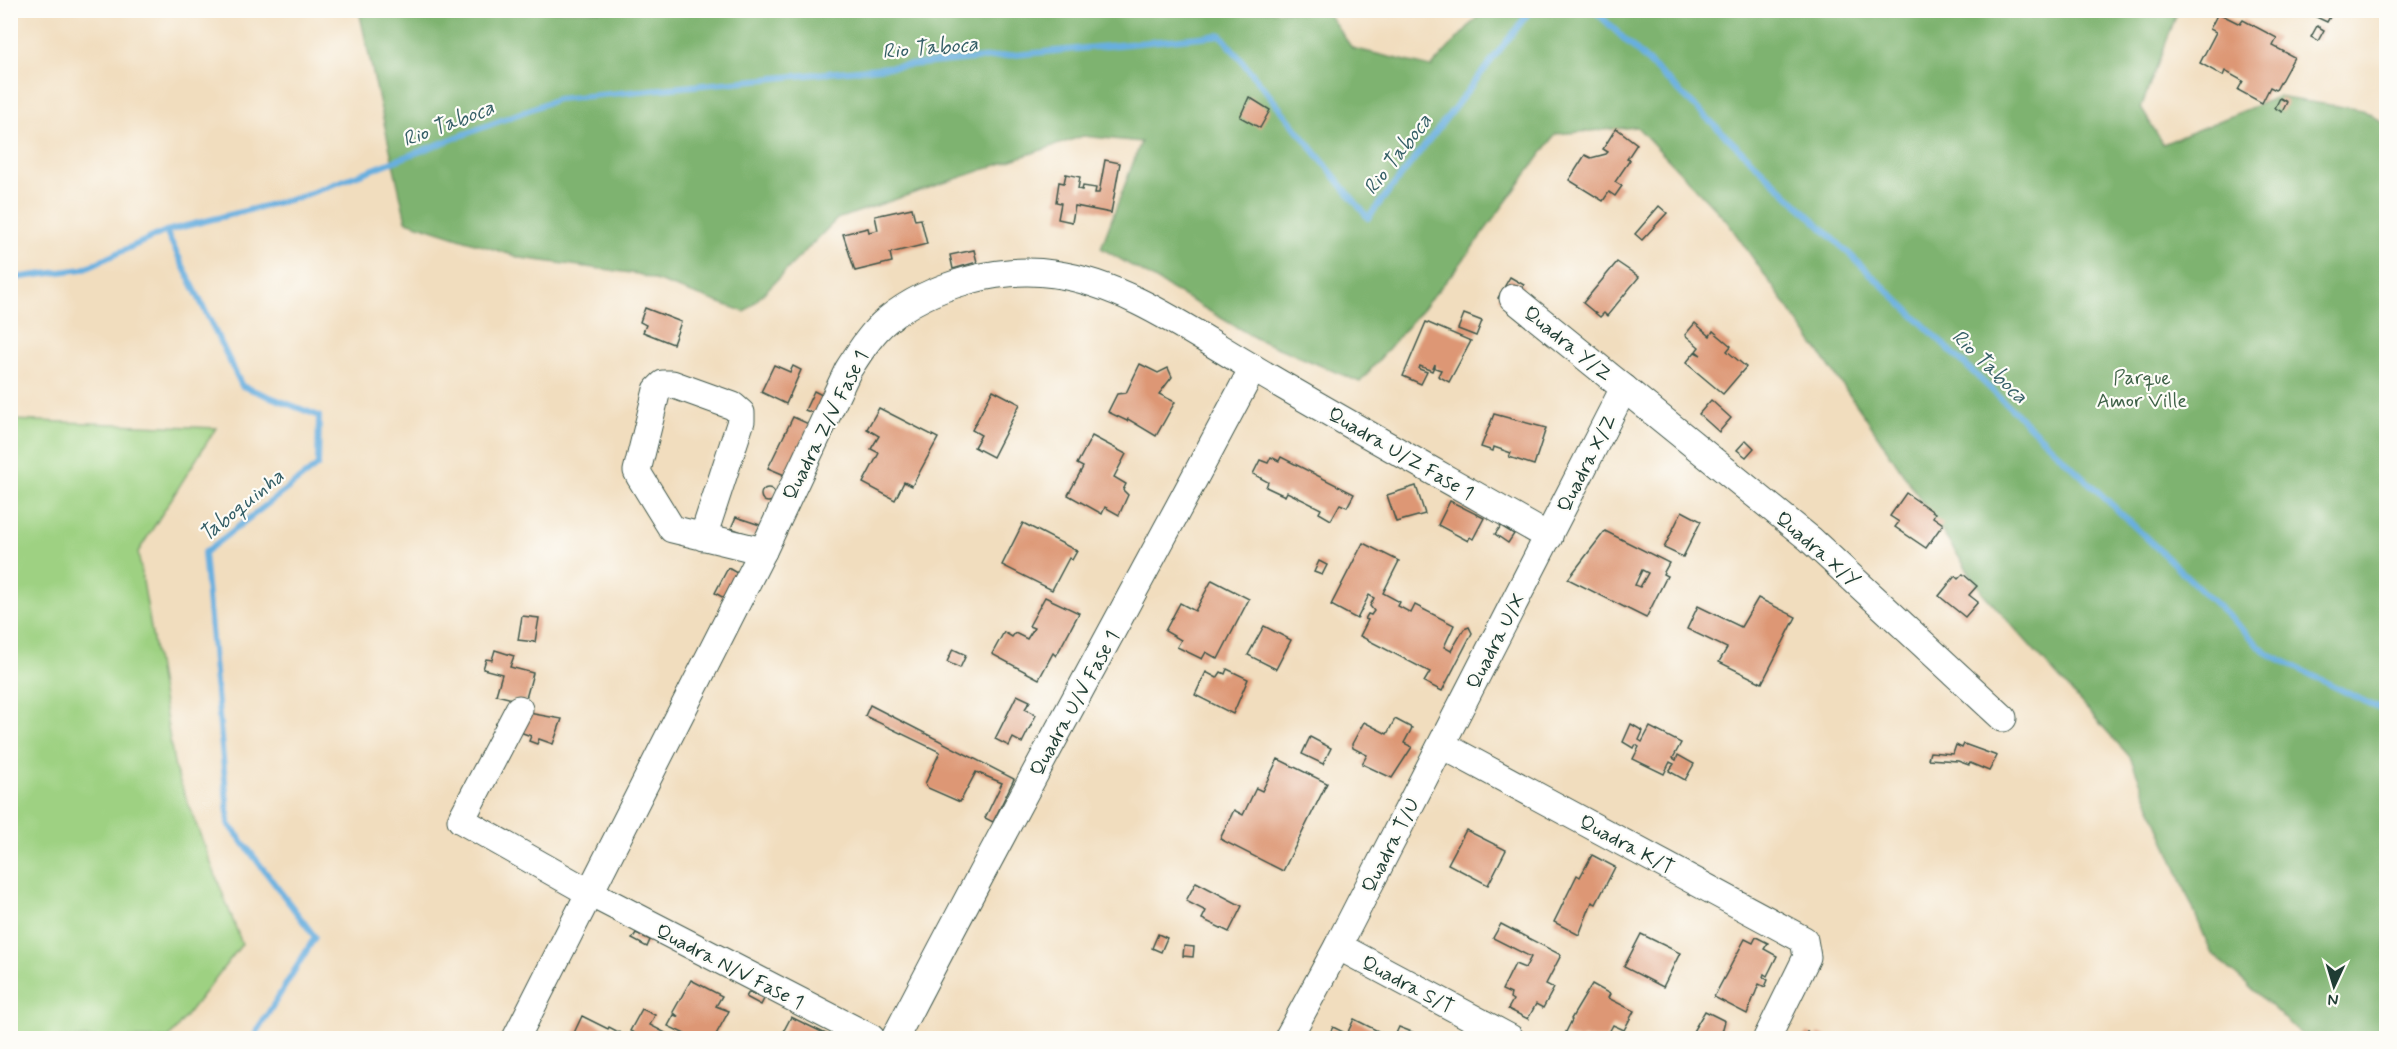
<svg xmlns="http://www.w3.org/2000/svg" width="2397" height="1049" font-family="Mynerve,sans-serif">
  <style>
    .green { fill: #9ed182; stroke: #5e875b; stroke-width: 1.5 }
    .forest { fill: #7eb370; stroke: #4e7852; stroke-width: 1.5 }
    .lines { fill: none; stroke-linecap: round; stroke-linejoin: round }
    .stream { stroke: #68afdf; stroke-width: 6 }
    .building { fill: #dd9775; fill-rule: evenodd }
    .minor-casing { stroke: #3e5549; stroke-width: 29 }
    .minor { stroke: #fff; stroke-width: 27 }
    .labels { text-anchor: middle; stroke-width: 4.5; stroke-linejoin: round; paint-order: stroke }
    .street-label { font-size: 20px; fill: #1f3d34; stroke: #fdfcf7 }
    .park-label { font-size: 20px; fill: #3f6248; stroke: #fdfcf7 }
    .water-label { font-size: 21px; font-style: italic; fill: #355f67; stroke: #fdfcf7 }
  </style>
  <rect width="100%" height="100%" fill="#fdfcf7"/>
  <filter id="ink" filterUnits="userSpaceOnUse"><feTurbulence type="fractalNoise" baseFrequency=".0167" numOctaves="2"/><feDisplacementMap in="SourceGraphic" scale="12" xChannelSelector="R" yChannelSelector="G"/><feConvolveMatrix kernelMatrix="1 2 1 2 8 2 1 2 1" color-interpolation-filters="sRGB"/></filter>
  <filter id="wash" filterUnits="userSpaceOnUse"><feTurbulence type="fractalNoise" baseFrequency=".008" numOctaves="4" result="noise"/><feDisplacementMap in="SourceGraphic" scale="24" xChannelSelector="R" yChannelSelector="G"/><feGaussianBlur stdDeviation="1.35" result="paint"/><feColorMatrix in="noise" values="0 0 0 0 0 0 0 0 0 0 0 0 0 0 0 0 0 1.4 0 .05"/><feComposite in="paint" operator="in"/></filter>
  <g filter="url(#wash)">
    <rect width="100%" height="100%" fill="#f1ddbe"/>
    <path class="green" d="M 11,420 L 216,428 L 138,552 L 175,769 L 242,944 L 169,1038 L 11,1038 Z"/>
    <path class="forest" d="M 359,11 L 1326,11 L 1352,48 L 1431,67 L 1483,11 L 2178,11 L 2141,108 L 2163,144 L 2277,97 L 2363,110 L 2386,125 L 2386,1038 L 2306,1038 L 2211,952 L 2130,757 L 1983,593 L 1870,424 L 1726,220 L 1637,127 L 1556,134 L 1458,267 L 1360,382 L 1257,339 L 1101,248 L 1141,142 L 1083,136 L 837,219 L 745,312 L 638,274 L 521,258 L 406,221 Z"/>
    <g class="lines">
      <g class="stream">
        <path d="M 1594,10 L 2267,653 L 2386,712"/>
        <path d="M 166,231 L 300,197 L 557,99 L 1221,35 L 1368,218 L 1531,10"/>
        <path d="M 10,275 L 14,278 L 83,269 L 166,231 L 242,386 L 319,416 L 318,465 L 204,553 L 229,824 L 315,937 L 253,1038"/>
      </g>
    </g>
    <g id="blocks">
      <g class="building">
        <path d="M 2317,10 L 2334,10 L 2327,22 L 2314,16 Z"/>
        <path d="M 2218,13 L 2240,24 L 2243,20 L 2277,38 L 2273,46 L 2294,57 L 2276,90 L 2270,87 L 2262,103 L 2238,90 L 2243,81 L 2225,71 L 2223,76 L 2200,63 L 2216,32 L 2210,29 Z"/>
        <path d="M 2317,26 L 2324,30 L 2318,41 L 2311,37 Z"/>
        <path d="M 1249,97 L 1270,110 L 1260,128 L 1240,117 Z"/>
        <path d="M 2280,98 L 2287,102 L 2282,112 L 2275,108 Z"/>
        <path d="M 1616,128 L 1637,144 L 1627,159 L 1630,160 L 1615,182 L 1622,186 L 1615,196 L 1609,192 L 1603,201 L 1569,180 L 1585,155 L 1591,158 L 1606,154 L 1608,152 L 1603,149 Z"/>
        <path d="M 1105,160 L 1120,163 L 1111,213 L 1075,206 L 1072,222 L 1058,219 L 1061,203 L 1056,202 L 1059,182 L 1064,183 L 1066,174 L 1080,177 L 1078,189 L 1082,190 L 1083,186 L 1096,188 L 1095,193 L 1099,193 Z"/>
        <path d="M 1659,206 L 1667,213 L 1642,240 L 1635,234 Z"/>
        <path d="M 912,208 L 915,220 L 921,219 L 927,244 L 890,253 L 892,262 L 855,271 L 843,234 L 868,228 L 869,232 L 878,230 L 875,216 Z"/>
        <path d="M 974,250 L 977,262 L 953,269 L 950,255 Z"/>
        <path d="M 1617,262 L 1639,277 L 1607,316 L 1604,313 L 1600,317 L 1583,303 Z"/>
        <path d="M 1510,277 L 1524,285 L 1512,306 L 1498,298 Z"/>
        <path d="M 645,308 L 681,322 L 673,344 L 643,332 L 646,325 L 640,322 Z"/>
        <path d="M 1464,314 L 1482,321 L 1476,336 L 1458,329 Z"/>
        <path d="M 1426,322 L 1471,341 L 1449,382 L 1438,376 L 1441,370 L 1435,368 L 1435,364 L 1432,371 L 1420,366 L 1419,369 L 1427,372 L 1421,384 L 1403,376 Z"/>
        <path d="M 1695,323 L 1710,336 L 1713,331 L 1731,346 L 1727,351 L 1746,367 L 1723,394 L 1686,363 L 1695,352 L 1701,355 L 1696,351 L 1699,347 L 1685,335 Z"/>
        <path d="M 1140,364 L 1158,373 L 1168,368 L 1172,377 L 1159,394 L 1175,402 L 1156,436 L 1128,419 L 1127,421 L 1108,412 L 1117,394 L 1126,393 Z"/>
        <path d="M 774,365 L 790,372 L 793,366 L 801,370 L 786,404 L 761,392 Z"/>
        <path d="M 993,390 L 1020,404 L 993,457 L 974,447 L 981,435 L 972,430 Z"/>
        <path d="M 814,391 L 824,396 L 815,414 L 805,410 Z"/>
        <path d="M 1711,400 L 1731,418 L 1719,432 L 1699,414 Z"/>
        <path d="M 879,408 L 938,438 L 912,486 L 904,482 L 895,500 L 863,483 L 879,453 L 871,449 L 879,436 L 867,429 Z"/>
        <path d="M 1494,414 L 1546,428 L 1534,465 L 1509,457 L 1511,453 L 1494,447 L 1493,451 L 1481,447 Z"/>
        <path d="M 793,417 L 811,425 L 787,476 L 768,468 Z"/>
        <path d="M 1092,436 L 1126,454 L 1114,477 L 1126,484 L 1123,490 L 1128,495 L 1119,515 L 1105,507 L 1102,514 L 1068,495 L 1083,467 L 1077,464 Z"/>
        <path d="M 1746,440 L 1754,448 L 1746,457 L 1737,450 Z"/>
        <path d="M 1271,457 L 1279,461 L 1281,457 L 1354,494 L 1347,507 L 1340,504 L 1331,520 L 1319,513 L 1321,509 L 1287,492 L 1285,496 L 1266,487 L 1268,482 L 1253,474 L 1260,460 L 1268,463 Z"/>
        <path d="M 1416,486 L 1425,514 L 1396,522 L 1387,495 Z"/>
        <circle cx="768" cy="495" r="7"/>
        <path d="M 1906,493 L 1935,513 L 1933,517 L 1943,524 L 1926,548 L 1895,527 L 1899,522 L 1890,516 Z"/>
        <path d="M 1450,501 L 1484,518 L 1473,539 L 1470,537 L 1468,541 L 1438,525 Z"/>
        <path d="M 1682,511 L 1701,521 L 1683,557 L 1664,548 Z"/>
        <path d="M 736,517 L 760,525 L 755,537 L 731,528 Z"/>
        <path d="M 1023,523 L 1077,551 L 1072,560 L 1069,558 L 1052,590 L 1002,565 Z"/>
        <path d="M 1501,526 L 1514,534 L 1508,543 L 1495,534 Z"/>
        <path d="M 1605,531 L 1669,563 L 1663,574 L 1667,576 L 1646,618 L 1568,579 ZM 1642,570 L 1648,573 L 1640,587 L 1635,585 Z"/>
        <path d="M 1363,543 L 1399,561 L 1383,593 L 1400,602 L 1398,606 L 1411,613 L 1415,605 L 1454,625 L 1444,647 L 1451,651 L 1464,629 L 1469,627 L 1472,633 L 1442,691 L 1424,682 L 1430,672 L 1360,636 L 1368,620 L 1365,619 L 1368,614 L 1371,615 L 1374,611 L 1370,606 L 1374,598 L 1369,595 L 1357,619 L 1331,605 Z"/>
        <path d="M 1319,561 L 1327,565 L 1322,575 L 1314,572 Z"/>
        <path d="M 728,568 L 737,573 L 724,598 L 715,593 Z"/>
        <path d="M 1963,574 L 1977,586 L 1969,595 L 1978,602 L 1965,617 L 1939,596 L 1955,576 L 1958,579 Z"/>
        <path d="M 1212,580 L 1249,599 L 1218,659 L 1206,652 L 1202,659 L 1177,647 L 1181,640 L 1165,631 L 1180,603 L 1195,611 Z"/>
        <path d="M 1045,597 L 1079,613 L 1056,656 L 1053,653 L 1039,679 L 992,654 L 1004,632 L 1012,637 L 1015,633 L 1027,639 L 1034,628 L 1029,626 Z"/>
        <path d="M 1758,598 L 1796,617 L 1762,683 L 1719,662 L 1727,648 L 1687,629 L 1698,606 L 1741,627 Z"/>
        <path d="M 522,616 L 539,618 L 535,642 L 518,640 Z"/>
        <path d="M 1264,626 L 1291,640 L 1276,669 L 1248,655 Z"/>
        <path d="M 953,649 L 966,655 L 960,668 L 947,662 Z"/>
        <path d="M 495,650 L 514,656 L 510,667 L 533,673 L 525,702 L 496,695 L 502,674 L 483,669 L 486,659 L 492,660 Z"/>
        <path d="M 1227,669 L 1248,679 L 1233,714 L 1195,695 L 1206,672 L 1217,678 L 1221,672 L 1225,674 Z"/>
        <path d="M 1017,695 L 1030,701 L 1025,709 L 1036,715 L 1022,743 L 1013,738 L 1009,746 L 995,739 Z"/>
        <path d="M 870,705 L 1014,779 L 993,822 L 985,818 L 1002,783 L 976,772 L 960,802 L 928,788 L 925,784 L 940,752 L 865,716 Z"/>
        <path d="M 523,712 L 562,719 L 553,744 L 539,739 L 537,744 L 529,741 L 531,736 L 517,731 Z"/>
        <path d="M 1395,719 L 1412,728 L 1404,743 L 1412,747 L 1392,778 L 1362,764 L 1367,755 L 1353,748 L 1352,744 L 1364,722 L 1387,734 Z"/>
        <path d="M 1631,724 L 1643,731 L 1639,740 L 1642,742 L 1650,727 L 1681,743 L 1673,758 L 1676,760 L 1678,755 L 1694,764 L 1685,780 L 1669,771 L 1674,764 L 1670,762 L 1664,774 L 1633,759 L 1639,747 L 1636,745 L 1633,748 L 1623,742 Z"/>
        <path d="M 1310,737 L 1331,748 L 1323,764 L 1302,754 Z"/>
        <path d="M 1964,744 L 1997,756 L 1989,771 L 1970,763 L 1969,765 L 1958,761 L 1928,759 L 1930,752 L 1953,754 L 1956,745 L 1962,748 Z"/>
        <path d="M 1278,759 L 1327,783 L 1283,871 L 1220,839 L 1234,810 L 1243,815 L 1256,788 L 1262,791 Z"/>
        <path d="M 1466,830 L 1506,850 L 1488,885 L 1448,864 Z"/>
        <path d="M 1592,855 L 1615,867 L 1596,904 L 1592,902 L 1579,935 L 1554,922 L 1577,875 L 1580,877 Z"/>
        <path d="M 1196,882 L 1242,906 L 1229,932 L 1202,919 L 1206,911 L 1186,901 Z"/>
        <path d="M 1501,924 L 1561,955 L 1546,984 L 1554,988 L 1543,1008 L 1536,1004 L 1528,1019 L 1508,1009 L 1513,1000 L 1510,998 L 1511,994 L 1502,990 L 1515,964 L 1525,968 L 1531,957 L 1493,938 Z"/>
        <path d="M 636,933 L 650,940 L 647,947 L 632,939 Z"/>
        <path d="M 1158,934 L 1167,938 L 1161,952 L 1152,948 Z"/>
        <path d="M 1641,934 L 1680,953 L 1663,987 L 1624,967 Z"/>
        <path d="M 1756,937 L 1768,943 L 1764,949 L 1777,956 L 1767,976 L 1764,974 L 1763,977 L 1768,980 L 1765,987 L 1759,984 L 1747,1014 L 1714,997 L 1745,939 L 1753,943 Z"/>
        <path d="M 1184,946 L 1194,947 L 1193,957 L 1183,956 Z"/>
        <path d="M 691,980 L 722,996 L 716,1006 L 729,1011 L 714,1038 L 693,1038 L 668,1026 L 674,1015 L 679,1017 L 673,1012 Z"/>
        <path d="M 1592,984 L 1610,994 L 1608,998 L 1634,1011 L 1624,1030 L 1613,1025 L 1606,1038 L 1573,1038 L 1565,1034 L 1572,1020 L 1571,1019 Z"/>
        <path d="M 749,992 L 764,999 L 761,1005 L 746,997 Z"/>
        <path d="M 642,1009 L 655,1015 L 650,1025 L 675,1038 L 644,1038 L 630,1031 Z"/>
        <path d="M 1705,1011 L 1725,1021 L 1722,1032 L 1731,1038 L 1689,1038 Z"/>
        <path d="M 582,1016 L 608,1029 L 609,1027 L 630,1038 L 576,1038 L 573,1035 Z"/>
        <path d="M 791,1017 L 834,1038 L 780,1038 Z"/>
        <path d="M 1354,1019 L 1388,1036 L 1387,1038 L 1327,1038 L 1333,1027 L 1347,1034 Z"/>
        <path d="M 1399,1027 L 1417,1034 L 1415,1038 L 1394,1038 Z"/>
        <path d="M 1807,1032 L 1817,1037 L 1819,1033 L 1829,1038 L 1803,1038 Z"/>
      </g>
    </g>
  </g>
  <g filter="url(#ink)">
    <use href="#blocks" fill-opacity="0" stroke="#3e5549" stroke-width="1.5"/>
    <g class="lines">
      <defs>
        <g id="minor">
          <path d="M 1513,298 L 1810,539 L 2003,718"/>
          <path d="M 703,537 L 741,421 L 741,413 L 733,406 L 672,384 L 663,384 L 657,390 L 637,471 L 640,477 L 672,529 L 763,551"/>
          <path d="M 519,709 L 461,820 L 590,893 L 871,1038"/>
          <path d="M 1442,745 L 1804,940 L 1807,957 L 1767,1038"/>
          <path d="M 1338,946 L 1510,1038"/>
          <path d="M 516,1038 L 763,551 L 848,370 C 859,353 871,333 887,320 C 930,285 999,266 1054,274 C 1126,284 1191,332 1253,368 C 1351,426 1451,481 1549,537"/>
          <path d="M 895,1038 C 1011,813 1135,592 1253,368"/>
          <path d="M 1288,1038 L 1338,946 L 1624,388"/>
        </g>
      </defs>
      <use href="#minor" class="minor-casing"/>
      <use href="#minor" class="minor"/>
    </g>
  </g>
  <g class="labels">
    <g class="street-label">
      <text transform="translate(1568 343) rotate(39)" y="7">Quadra Y/Z</text>
      <text transform="translate(825 425) rotate(-63)" y="7">Quadra Z/V Fase 1</text>
      <text transform="translate(1401 453) rotate(30)" y="7">Quadra U/Z Fase 1</text>
      <text transform="translate(1586 463) rotate(-63)" y="7">Quadra X/Z</text>
      <text transform="translate(1818 549) rotate(41)" y="7">Quadra X/Y</text>
      <text transform="translate(1495 641) rotate(-63)" y="7">Quadra U/X</text>
      <text transform="translate(1074 703) rotate(-61)" y="7">Quadra U/V Fase 1</text>
      <text transform="translate(1627 844) rotate(28)" y="7">Quadra K/T</text>
      <text transform="translate(1390 845) rotate(-63)" y="7">Quadra T/U</text>
      <text transform="translate(730 966) rotate(27)" y="7">Quadra N/V Fase 1</text>
      <text transform="translate(1408 984) rotate(28)" y="7">Quadra S/T</text>
    </g>
    <g class="park-label">
      <text x="2142" y="384">Parque<tspan x="2142" dy="23">Amor Ville</tspan></text>
    </g>
    <g class="water-label">
      <text transform="translate(930 47) rotate(-5)" y="7">Rio Taboca</text>
      <text transform="translate(448 123) rotate(-21)" y="7">Rio Taboca</text>
      <text transform="translate(1397 154) rotate(-52)" y="7">Rio Taboca</text>
      <text transform="translate(1990 366) rotate(44)" y="7">Rio Taboca</text>
      <text transform="translate(241 505) rotate(-39)" y="7">Taboquinha</text>
    </g>
  </g>
  <rect width="2397" height="1049" fill="none" stroke="#fdfcf7" stroke-width="36"/>
  <g transform="translate(2334 986) rotate(184)" stroke="#fdfcf7" stroke-width="4.5" paint-order="stroke">
  <path d="M0-4.5L10 22L0 15L-10 22Z" fill="#1f3d34"/>
  <text y="-9" font-size="16" font-weight="bold" text-anchor="middle" fill="#1f3d34">N</text>
  </g>
</svg>
